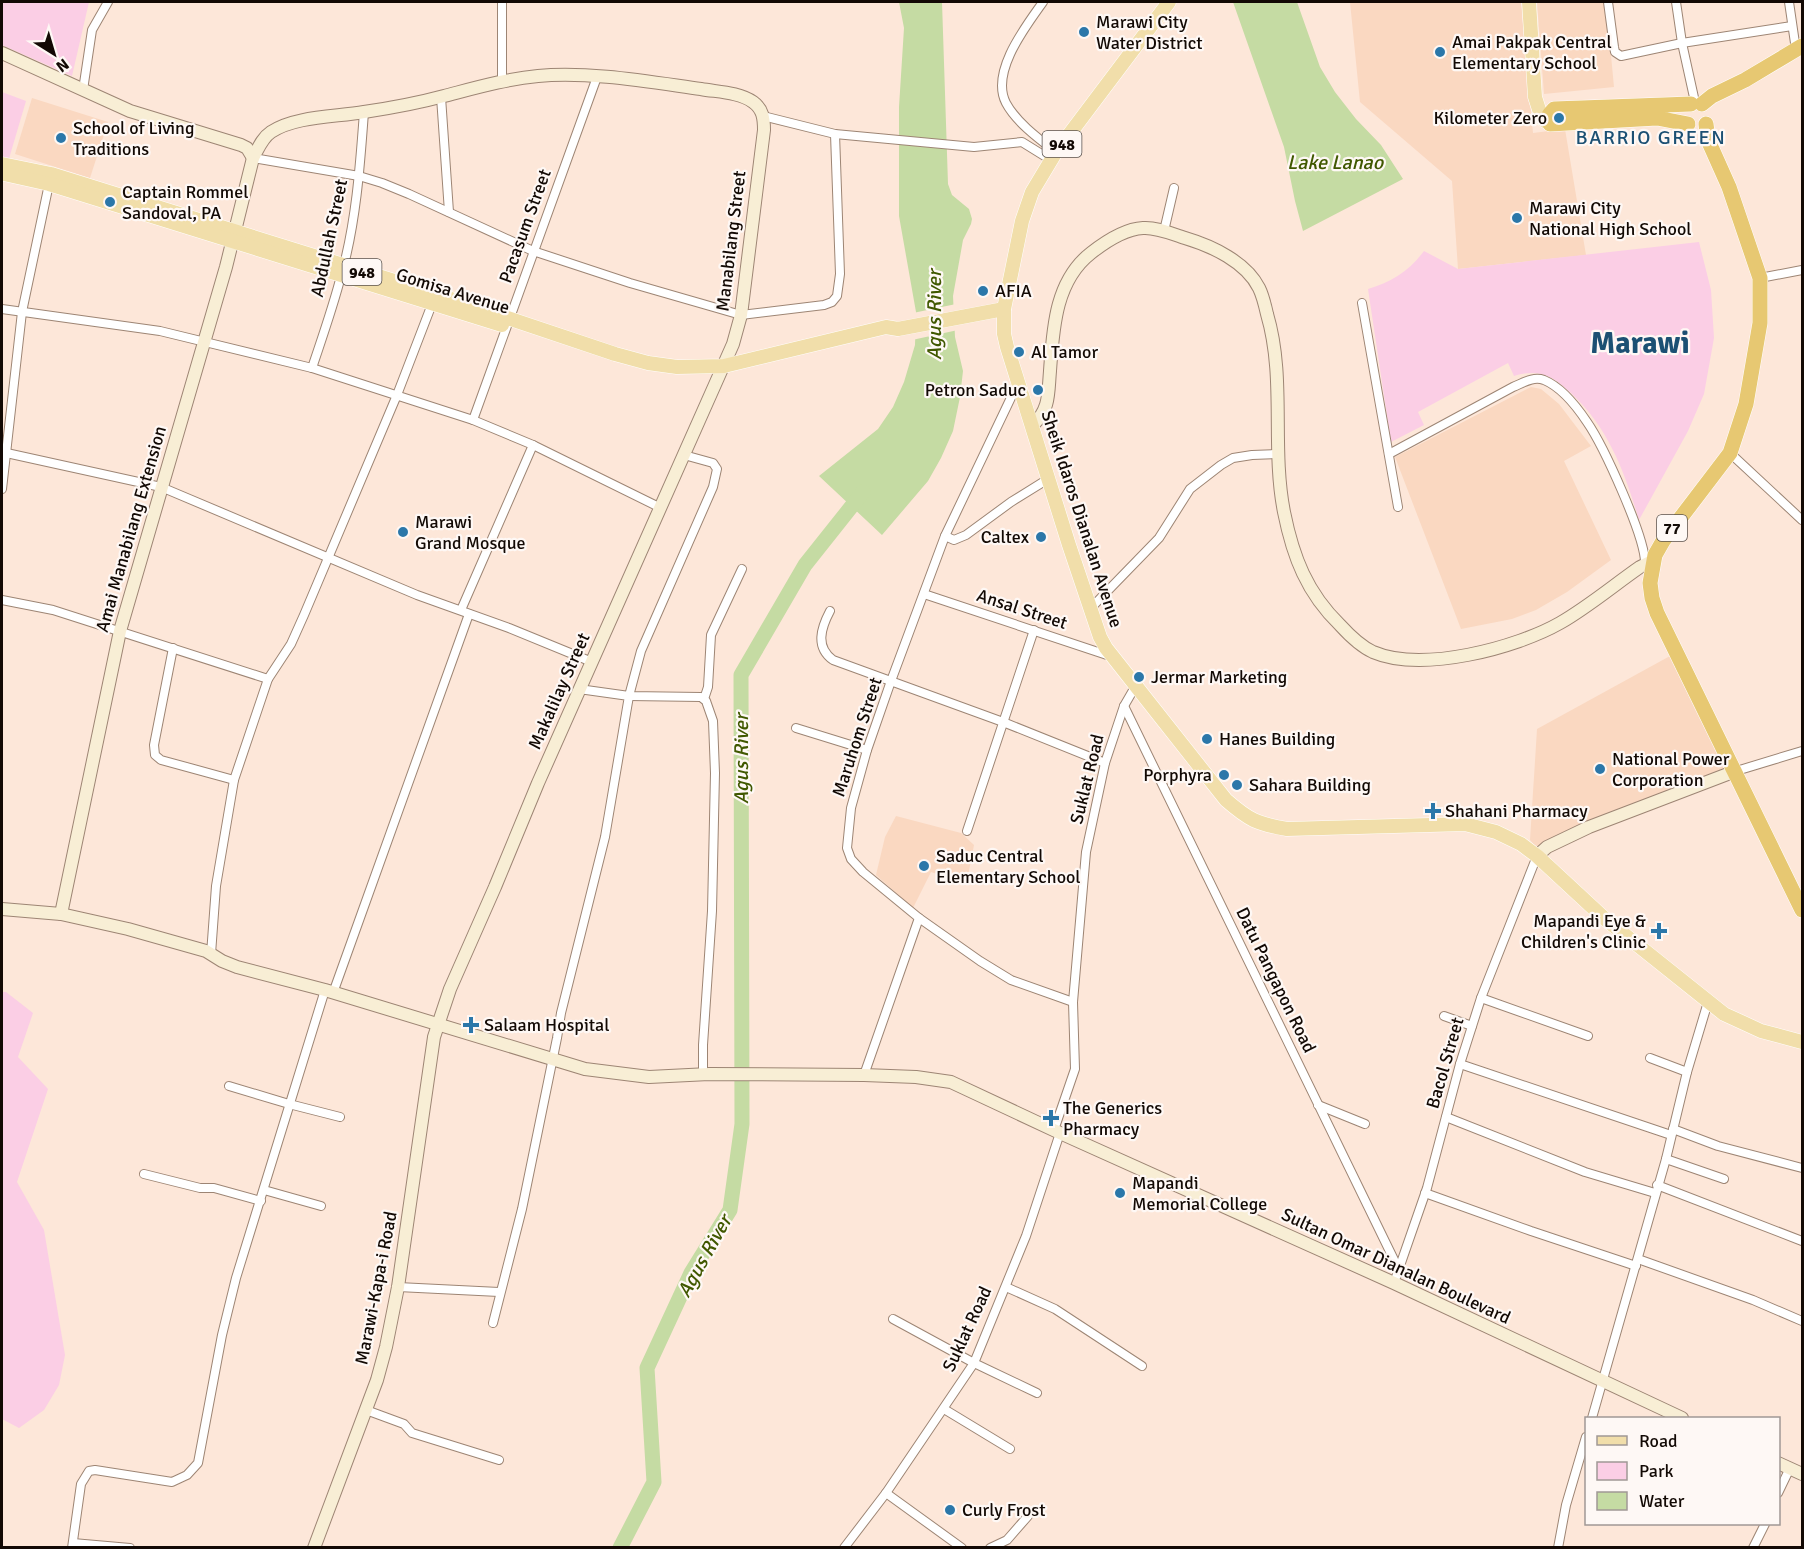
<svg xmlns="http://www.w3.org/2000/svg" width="1804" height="1549" font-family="Signika,sans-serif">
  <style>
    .built { fill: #fad8c1 }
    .green { fill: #fbcee5 }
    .water { fill: #c5dba3 }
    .pier { fill: #fde7d9 }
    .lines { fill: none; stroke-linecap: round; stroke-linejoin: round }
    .river { stroke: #c5dba3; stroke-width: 15 }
    .street-casing { stroke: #9d8574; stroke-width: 10 }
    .secondary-casing { stroke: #9d8574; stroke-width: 14 }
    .primary-casing { stroke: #fff; stroke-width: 15 }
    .highway-casing { stroke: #fff; stroke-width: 16 }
    .street { stroke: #fff; stroke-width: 8 }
    .secondary { stroke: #f8eed5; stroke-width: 12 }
    .primary { stroke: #f1deaa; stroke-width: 14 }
    .highway { stroke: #e7c872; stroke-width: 15 }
    .poi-dot { fill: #2b77a9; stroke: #fef8f5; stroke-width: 2 }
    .labels { text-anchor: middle; stroke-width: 4.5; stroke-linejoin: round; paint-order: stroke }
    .shield { fill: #fef8f5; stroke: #59514c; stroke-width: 1.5 }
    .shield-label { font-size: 16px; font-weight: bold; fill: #120904 }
    .poi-label { font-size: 18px; fill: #120904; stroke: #fef8f5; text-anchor: start }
    .street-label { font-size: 18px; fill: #120904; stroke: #fef8f5 }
    .neighbourhood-label { font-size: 20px; letter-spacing: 1.5px; fill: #1c5073; stroke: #fef8f5 }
    .water-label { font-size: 20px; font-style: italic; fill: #405800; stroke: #fef8f5 }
    .town-label { font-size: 30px; font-weight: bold; fill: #1c5073; stroke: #fef8f5 }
  </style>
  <rect width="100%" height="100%" fill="#fde7d9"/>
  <g class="built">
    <path d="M 1350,2 L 1521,2 L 1533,133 L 1565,129 L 1586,255 L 1458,269 L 1452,181 L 1360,102 Z"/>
    <path d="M 1537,2 L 1606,2 L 1614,87 L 1544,94 Z"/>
    <path d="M 32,98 L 108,122 L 90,178 L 15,154 Z"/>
    <path d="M 1531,387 L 1541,389 L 1559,404 L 1591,446 L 1564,461 L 1611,560 L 1567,592 L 1536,610 L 1512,619 L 1461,629 L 1395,457 Z"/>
    <path d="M 1670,656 L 1726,771 L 1537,848 L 1530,840 L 1537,729 Z"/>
    <path d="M 896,816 L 961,833 L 974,845 L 967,881 L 958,881 L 931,872 L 913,908 L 876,875 L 885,837 Z"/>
  </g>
  <g class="green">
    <path d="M 2,2 L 89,2 L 72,76 L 2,45 Z"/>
    <path d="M 2,92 L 26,101 L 8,162 L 2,160 Z"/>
    <path d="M 1699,242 L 1711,290 L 1714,338 L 1704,394 L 1688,431 L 1639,520 C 1625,473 1609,429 1572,394 C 1553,376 1540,368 1514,376 L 1508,363 L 1418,412 L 1424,425 L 1391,442 L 1368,289 C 1392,282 1409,271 1424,251 L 1458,269 Z"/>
    <path d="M 2,992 L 6,992 L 33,1013 L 18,1057 L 48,1089 L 17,1182 L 44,1230 L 65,1355 L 59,1385 L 44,1410 L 19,1428 L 2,1419 Z"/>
  </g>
  <g class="water">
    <path d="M 899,2 L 942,2 L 948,184 L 952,195 L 969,209 L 972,219 L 971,224 L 963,240 L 953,296 L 955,337 L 963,371 L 960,397 L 953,431 L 941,458 L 928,481 L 882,535 L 819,476 L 878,429 L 893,407 L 904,382 L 915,345 L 916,312 L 899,216 L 899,107 L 904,28 Z"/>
    <path d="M 1233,2 L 1297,2 L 1320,67 L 1335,92 L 1356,119 L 1381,145 L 1403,179 L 1303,231 L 1295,201 L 1284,147 Z"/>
  </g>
  <path class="pier" d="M 956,304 L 958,330 L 912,340 L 913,313 Z"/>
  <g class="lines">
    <path class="river" d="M 620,1548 L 654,1482 L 647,1368 L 691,1273 L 730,1210 L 742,1124 L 741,675 L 805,565 L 863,492"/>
    <defs>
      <g id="street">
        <path d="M 1043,2 C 1026,26 990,72 1006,103 C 1016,122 1039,139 1056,152"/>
        <path d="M 1608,2 L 1614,47 L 1615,52 L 1621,56 L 1682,43 L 1792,26"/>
        <path d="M 1676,2 L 1682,43 L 1695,102"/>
        <path d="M 1789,2 L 1796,50"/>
        <path d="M 502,82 L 502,2"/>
        <path d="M 83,90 L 92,30 L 108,2"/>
        <path d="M 441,97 L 449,212"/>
        <path d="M 763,116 L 835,134 L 974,147 L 1022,142 L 1051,160"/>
        <path d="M 253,158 L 359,176 L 382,183 L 409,194 L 533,251 L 630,283 L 741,315 L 824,305 L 832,302 L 837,296 L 840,274 L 835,134"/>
        <path d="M 1164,231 L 1174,188"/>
        <path d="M 1760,278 L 1802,270"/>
        <path d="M 1362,303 L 1398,507"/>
        <path d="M 2,309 L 160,331 L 312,368 L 473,420 L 533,445 L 661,508"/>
        <path d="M 312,368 C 322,338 333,307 341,276 C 356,223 360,167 364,112"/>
        <path d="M 1018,383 L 945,536 L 891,681 L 867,750 L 851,808 L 847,848 L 851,859 L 863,872 L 919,918 L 980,961 L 1011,980 L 1073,1002"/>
        <path d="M 473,420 L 597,77"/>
        <path d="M 2,452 L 161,487 L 417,595 L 509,628 L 592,662"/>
        <path d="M 1730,453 L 1802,520"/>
        <path d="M 1389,454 L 1513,387 C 1523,383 1533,376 1544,380 C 1561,387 1577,407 1587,422 C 1603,445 1646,538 1645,564"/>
        <path d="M 684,455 L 713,463 L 717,469 L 713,487 L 641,651 L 629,696 L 701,697 L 706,701 L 713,721 L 715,773 L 712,911 L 703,1045 L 703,1068"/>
        <path d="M 2,489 L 22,312 L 49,184"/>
        <path d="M 945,536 L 954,540 L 966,535 L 1011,502 L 1048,479"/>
        <path d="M 924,594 L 1110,656"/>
        <path d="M 2,600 L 53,610 L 268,679"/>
        <path d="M 1090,609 L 1159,538 L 1190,489 L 1221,465 L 1233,458 L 1252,455 L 1277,454"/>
        <path d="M 461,610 L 533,445"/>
        <path d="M 830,611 C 821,628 815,647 833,660 L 1003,722 L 1105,763"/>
        <path d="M 173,648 L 154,745 L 155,755 L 161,760 L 234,780"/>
        <path d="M 704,699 L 708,687 L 711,635 L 742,569"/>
        <path d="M 1124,706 L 1398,1268"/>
        <path d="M 796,728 L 867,750"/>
        <path d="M 1733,772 L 1802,751"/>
        <path d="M 967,831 L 1034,630"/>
        <path d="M 211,954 L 216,886 L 234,780 L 268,679 L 291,644 L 304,615 L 397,395 L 432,304"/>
        <path d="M 333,993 L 469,614"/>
        <path d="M 1481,998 L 1588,1036"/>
        <path d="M 1444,1016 L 1472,1026"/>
        <path d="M 1650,1058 L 1687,1072"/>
        <path d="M 1460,1064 L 1671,1135"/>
        <path d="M 864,1075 L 919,918"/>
        <path d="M 229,1086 L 289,1104 L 340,1117"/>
        <path d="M 1318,1105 L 1365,1124"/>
        <path d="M 1446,1117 L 1585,1172 L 1655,1193"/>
        <path d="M 1673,1129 L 1718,1146 L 1802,1168"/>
        <path d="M 1054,1130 L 1075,1069 L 1073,1002 L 1086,852 L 1105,763 L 1124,706 L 1135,687"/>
        <path d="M 1666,1159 L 1724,1179"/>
        <path d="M 144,1174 L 200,1188 L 214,1188 L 261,1201"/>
        <path d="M 1657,1185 L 1802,1241"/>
        <path d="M 264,1190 L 321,1206"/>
        <path d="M 1425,1193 L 1531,1231 L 1636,1266"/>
        <path d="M 1638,1259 L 1753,1300 L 1802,1321"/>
        <path d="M 1394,1283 L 1427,1188 L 1460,1064 L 1481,998 L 1537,856"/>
        <path d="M 398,1287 L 499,1292"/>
        <path d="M 1006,1287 L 1055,1309 L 1142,1366"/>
        <path d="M 893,1319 L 974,1363 L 1037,1393"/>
        <path d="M 493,1323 L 522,1209 L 557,1038 L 561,1013 L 605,837 L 629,696 L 579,689"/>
        <path d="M 944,1409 L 1010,1449"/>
        <path d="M 366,1410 L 404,1424 L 412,1433 L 499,1460"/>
        <path d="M 1592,1418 L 1666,1159 L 1687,1072 L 1708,1002"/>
        <path d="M 886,1493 L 962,1548"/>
        <path d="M 1778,1493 L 1790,1468"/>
        <path d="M 73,1543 L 130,1548"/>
        <path d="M 72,1548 L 81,1484 L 89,1471 L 95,1470 L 172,1482 L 187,1475 L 198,1463 L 222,1335 L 236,1278 L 325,990"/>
        <path d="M 844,1548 L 886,1493 L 974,1363 L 1026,1236 L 1060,1133"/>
        <path d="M 990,1548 L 1007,1540 L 1028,1516"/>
        <path d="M 1558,1548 L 1566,1505 L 1586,1437"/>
        <path d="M 1753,1548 L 1765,1524"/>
      </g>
      <g id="secondary">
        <path d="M 2,53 L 130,111 L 241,145 L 247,148 L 253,158"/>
        <path d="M 1033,425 C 1050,409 1048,394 1050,371 C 1053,329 1055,281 1091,253 C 1105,242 1124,229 1143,228 C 1157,227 1172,234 1185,238 C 1212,246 1246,262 1259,288 C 1263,296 1265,305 1267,314 C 1286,378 1271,446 1284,512 C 1293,557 1307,593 1340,625 C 1350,636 1360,646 1373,652 C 1422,673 1516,648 1560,623 C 1588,607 1614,585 1640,567 L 1654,560"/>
        <path d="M 1537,856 L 1547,847 L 1589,827 L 1733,772"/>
        <path d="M 2,909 L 61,914 L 128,929 L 206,951 L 222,961 L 237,967 L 325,990 L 585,1069 L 649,1077 L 709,1074 L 864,1075 L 916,1077 L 951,1082 L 1060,1133 L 1394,1283 L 1682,1418"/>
        <path d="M 61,914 L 120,631 L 226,267 L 253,158 C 258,149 262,138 271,132 C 295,116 336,117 364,112 C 391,108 418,103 444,96 C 475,88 506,79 538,76 C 588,71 650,82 701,89 C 717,92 739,92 753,102 C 763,109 764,119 764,130 L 741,315 L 733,344 L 538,783 L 495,887 L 450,989 L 434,1037 L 398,1287 L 386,1347 L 377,1380 L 314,1548"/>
        <path d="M 1778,1463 L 1802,1474"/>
      </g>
      <g id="primary">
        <path d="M 1169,2 L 1056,152 L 1032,192 L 1022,221 L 1004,309 L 1004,334 L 1007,347 L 1069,545 L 1100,637 L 1106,648 L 1226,800 C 1249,820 1257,824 1287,829 L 1465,824 L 1496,832 L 1521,844 L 1537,856 L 1605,919 L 1724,1014 L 1761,1031 L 1802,1042"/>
        <path d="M 1529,2 L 1535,97 L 1542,119 L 1550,124"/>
        <path d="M 2,164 L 51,174 L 436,294 L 615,354 L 648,363 L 677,367 L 724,366 L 886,327 L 898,329 L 1004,309"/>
        <path d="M 4,174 L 49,184 L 502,325"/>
      </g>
      <g id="highway">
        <path d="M 1702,104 L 1712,96 L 1745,80 L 1802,46"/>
        <path d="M 1688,124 L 1657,118 L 1550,124 L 1549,115 L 1554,109 L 1691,104"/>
        <path d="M 1706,124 L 1708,140 L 1729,187 L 1760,278 L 1760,323 L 1746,404 L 1730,453 L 1663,541 L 1655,555 L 1650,583 L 1652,598 L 1657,613 L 1802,910"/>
      </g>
    </defs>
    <use href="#street" class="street-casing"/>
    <use href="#secondary" class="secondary-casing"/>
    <use href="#primary" class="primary-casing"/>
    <use href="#highway" class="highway-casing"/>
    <use href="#street" class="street"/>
    <use href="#secondary" class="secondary"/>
    <use href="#primary" class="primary"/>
    <use href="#highway" class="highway"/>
  </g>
  <g class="poi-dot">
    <circle cx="1084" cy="32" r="6"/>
    <circle cx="1440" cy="52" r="6"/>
    <circle cx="1559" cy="118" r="6"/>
    <circle cx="61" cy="138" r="6"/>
    <circle cx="110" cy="202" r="6"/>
    <circle cx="1517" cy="218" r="6"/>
    <circle cx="983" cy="291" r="6"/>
    <circle cx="1019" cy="352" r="6"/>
    <circle cx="1038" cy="390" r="6"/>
    <circle cx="403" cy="532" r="6"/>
    <circle cx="1041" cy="537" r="6"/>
    <circle cx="1139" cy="677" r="6"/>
    <circle cx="1207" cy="739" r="6"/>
    <circle cx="1600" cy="769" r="6"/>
    <circle cx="1224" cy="775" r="6"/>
    <circle cx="1237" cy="785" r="6"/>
    <path d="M1430 802h6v6h6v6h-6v6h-6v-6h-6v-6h6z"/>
    <circle cx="924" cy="866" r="6"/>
    <path d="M1656 922h6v6h6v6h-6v6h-6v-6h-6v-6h6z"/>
    <path d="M468 1016h6v6h6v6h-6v6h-6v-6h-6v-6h6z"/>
    <path d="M1048 1109h6v6h6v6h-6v6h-6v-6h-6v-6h6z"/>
    <circle cx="1120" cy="1193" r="6"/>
    <circle cx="950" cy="1510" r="6"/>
  </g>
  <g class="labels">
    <g class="shield">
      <rect x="1042.5" y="131" width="39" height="26" rx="4.5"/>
      <rect x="342.5" y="259" width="39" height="26" rx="4.5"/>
      <rect x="1657" y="515" width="30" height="26" rx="4.5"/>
    </g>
    <g class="shield-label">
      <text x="1062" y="150">948</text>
      <text x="362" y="278">948</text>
      <text x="1672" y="534">77</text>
    </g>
    <g class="poi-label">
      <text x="1096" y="28">Marawi City<tspan x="1096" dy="21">Water District</tspan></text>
      <text x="1452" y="48">Amai Pakpak Central<tspan x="1452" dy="21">Elementary School</tspan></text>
      <text x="1547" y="124" text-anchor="end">Kilometer Zero</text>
      <text x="73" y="134">School of Living<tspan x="73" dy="21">Traditions</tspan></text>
      <text x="122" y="198">Captain Rommel<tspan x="122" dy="21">Sandoval, PA</tspan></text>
      <text x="1529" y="214">Marawi City<tspan x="1529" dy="21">National High School</tspan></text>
      <text x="995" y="297">AFIA</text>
      <text x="1031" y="358">Al Tamor</text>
      <text x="1026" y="396" text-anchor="end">Petron Saduc</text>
      <text x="415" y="528">Marawi<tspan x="415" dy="21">Grand Mosque</tspan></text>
      <text x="1029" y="543" text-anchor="end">Caltex</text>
      <text x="1151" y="683">Jermar Marketing</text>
      <text x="1219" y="745">Hanes Building</text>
      <text x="1612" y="765">National Power<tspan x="1612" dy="21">Corporation</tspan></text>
      <text x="1212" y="781" text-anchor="end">Porphyra</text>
      <text x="1249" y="791">Sahara Building</text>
      <text x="1445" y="817">Shahani Pharmacy</text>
      <text x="936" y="862">Saduc Central<tspan x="936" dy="21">Elementary School</tspan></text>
      <text x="1646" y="927" text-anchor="end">Mapandi Eye &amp;<tspan x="1646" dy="21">Children's Clinic</tspan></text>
      <text x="484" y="1031">Salaam Hospital</text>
      <text x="1063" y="1114">The Generics<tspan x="1063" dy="21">Pharmacy</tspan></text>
      <text x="1132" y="1189">Mapandi<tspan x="1132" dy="21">Memorial College</tspan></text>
      <text x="962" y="1516">Curly Frost</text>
    </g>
    <g class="street-label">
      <text transform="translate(525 226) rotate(-70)" y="6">Pacasum Street</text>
      <text transform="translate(329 238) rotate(-78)" y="6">Abdullah Street</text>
      <text transform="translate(731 241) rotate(-83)" y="6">Manabilang Street</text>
      <text transform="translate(453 291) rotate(17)" y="6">Gomisa Avenue</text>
      <text transform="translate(1082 519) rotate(72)" y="6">Sheik Idaros Dianalan Avenue</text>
      <text transform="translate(131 529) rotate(-74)" y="6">Amai Manabilang Extension</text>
      <text transform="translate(1022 609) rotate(18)" y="6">Ansal Street</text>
      <text transform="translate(559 691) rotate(-66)" y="6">Makalilay Street</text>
      <text transform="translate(857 737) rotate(-72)" y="6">Maruhom Street</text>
      <text transform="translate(1087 779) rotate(-76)" y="6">Suklat Road</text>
      <text transform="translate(1276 980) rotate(64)" y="6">Datu Pangapon Road</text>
      <text transform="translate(1445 1063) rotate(-74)" y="6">Bacol Street</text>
      <text transform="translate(1396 1266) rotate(25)" y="6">Sultan Omar Dianalan Boulevard</text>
      <text transform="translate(376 1288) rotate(-79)" y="6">Marawi-Kapa-i Road</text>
      <text transform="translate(967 1329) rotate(-65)" y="6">Suklat Road</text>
    </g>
    <g class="neighbourhood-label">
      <text x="1651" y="144">BARRIO GREEN</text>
    </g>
    <g class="water-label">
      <text x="1335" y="169">Lake Lanao</text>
      <text transform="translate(934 315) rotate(-90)" y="7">Agus River</text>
      <text transform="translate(741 759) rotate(-90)" y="7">Agus River</text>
      <text transform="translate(704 1256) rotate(-61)" y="7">Agus River</text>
    </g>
    <g class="town-label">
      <text x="1640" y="353">Marawi</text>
    </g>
  </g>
  <rect width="1804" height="1549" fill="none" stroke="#120904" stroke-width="6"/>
  <rect x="1585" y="1417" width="195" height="108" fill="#fef8f5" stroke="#a09895" stroke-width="1.5"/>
  <rect x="1597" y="1436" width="30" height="9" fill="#f1deaa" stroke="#a09895" stroke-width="1.5"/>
  <text x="1639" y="1447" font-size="18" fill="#120904">Road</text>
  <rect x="1597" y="1462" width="30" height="18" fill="#fbcee5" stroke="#a09895" stroke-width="1.5"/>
  <text x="1639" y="1477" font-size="18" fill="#120904">Park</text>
  <rect x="1597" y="1492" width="30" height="18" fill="#c5dba3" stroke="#a09895" stroke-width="1.5"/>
  <text x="1639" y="1507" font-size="18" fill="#120904">Water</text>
  <g transform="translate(54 54) rotate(143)" stroke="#fef8f5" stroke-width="4.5" paint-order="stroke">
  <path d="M0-4.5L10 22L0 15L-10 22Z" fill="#120904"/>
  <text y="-9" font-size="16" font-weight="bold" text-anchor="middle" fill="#120904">N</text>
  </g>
</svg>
